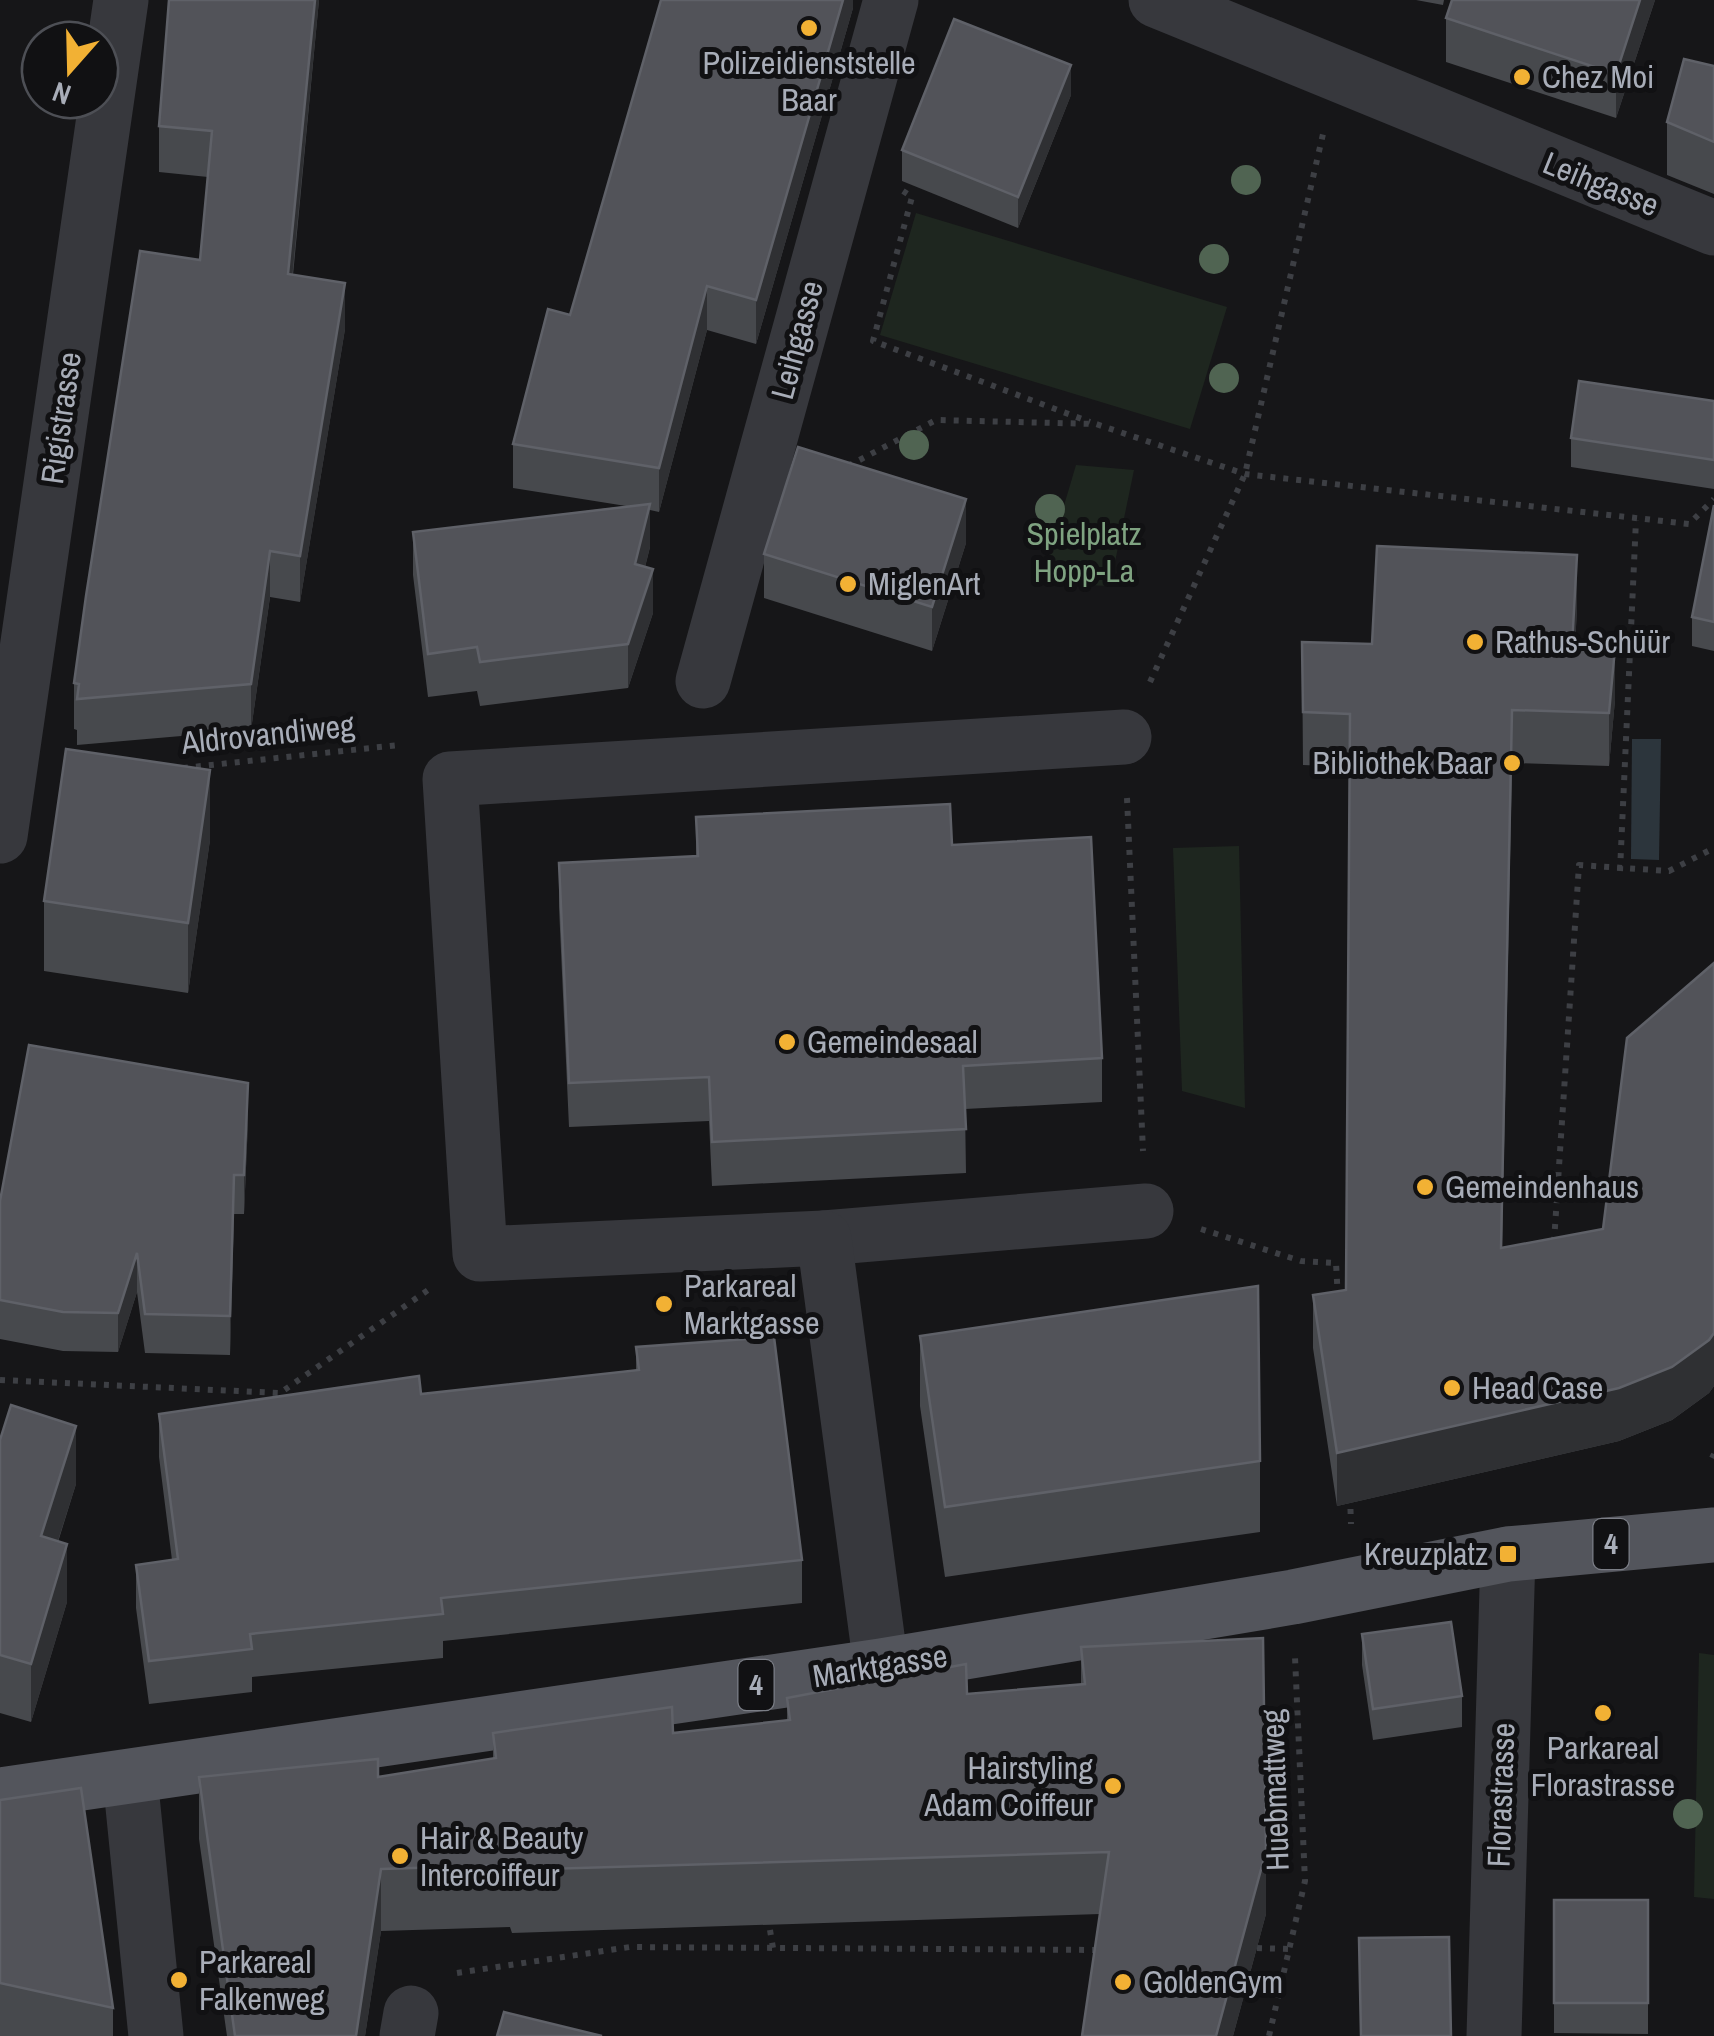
<svg xmlns="http://www.w3.org/2000/svg" width="1714" height="2036" font-family="'Archivo Narrow',sans-serif">
  <style>
    .green { fill: #1e261f }
    .water { fill: #2c353c }
    .lines { fill: none; stroke-linecap: round; stroke-linejoin: round }
    .path { stroke: #3d3f44; stroke-width: 6; stroke-dasharray: 5 8; stroke-linecap: butt }
    .minor { stroke: #37383d; stroke-width: 55 }
    .major { stroke: #53555c; stroke-width: 55 }
    .tree { fill: #506452 }
    .wall { fill: #47494d }
    .shaded-wall { fill: #2f3033 }
    .building { fill: #525359; stroke: #5f6168; stroke-width: 2.5 }
    .poi-dot { fill: #f2b134; stroke: #111113; stroke-width: 4 }
    .labels { text-anchor: middle; stroke-width: 10; stroke-linejoin: round; paint-order: stroke }
    .shield { fill: #111113; stroke: #7b7e86; stroke-width: 2.5 }
    .shield-label { font-size: 30px; font-weight: bold; fill: #a8adb8 }
    .poi-label { font-size: 32px; fill: #a8adb8; stroke: #111113; text-anchor: start }
    .street-label { font-size: 32px; fill: #a8adb8; stroke: #111113 }
    .park-label { font-size: 32px; fill: #7fa381; stroke: #111113 }
  </style>
  <rect width="100%" height="100%" fill="#161618"/>
  <g class="green">
    <path d="M 916,213 L 1227,307 L 1190,429 L 880,335 Z"/>
    <path d="M 1076,465 L 1134,470 L 1110,586 L 1041,583 Z"/>
    <path d="M 1239,846 L 1245,1108 L 1182,1091 L 1173,848 Z"/>
    <path d="M 1699,1653 L 1714,1655 L 1714,1899 L 1694,1897 Z"/>
  </g>
  <path class="water" d="M 1632,739 L 1661,739 L 1659,860 L 1631,859 Z"/>
  <g class="lines">
    <g class="path">
      <path d="M 903,191 L 912,197 L 873,341 L 1090,422"/>
      <path d="M 848,466 L 936,420 L 1096,424 L 1245,474 L 1689,524 L 1714,499"/>
      <path d="M 1150,682 L 1245,474 L 1323,134"/>
      <path d="M 183,768 L 399,745"/>
      <path d="M 1127,798 L 1143,1151"/>
      <path d="M 1620,871 L 1636,520"/>
      <path d="M 1201,1229 L 1301,1261 L 1336,1263 L 1338,1299"/>
      <path d="M 1554,1242 L 1579,865 L 1669,871 L 1714,848"/>
      <path d="M 0,1380 L 280,1393 L 431,1288"/>
      <path d="M 1712,1458 L 1714,1454"/>
      <path d="M 1350,1496 L 1351,1524"/>
      <path d="M 770,1930 L 773,1948"/>
      <path d="M 1257,1948 L 1290,1949"/>
      <path d="M 457,1973 L 630,1947 L 1102,1950"/>
      <path d="M 1269,2036 L 1305,1881 L 1295,1657"/>
    </g>
    <g class="minor">
      <path d="M 1156,0 L 1714,228"/>
      <path d="M 703,681 L 891,0"/>
      <path d="M 0,836 L 121,0"/>
      <path d="M 824,1238 L 1146,1211"/>
      <path d="M 881,1666 L 824,1238 L 480,1254 L 450,779 L 1124,737"/>
      <path d="M 130,1777 L 156,2036"/>
      <path d="M 407,2036 L 411,2013"/>
      <path d="M 1494,2036 L 1508,1554"/>
    </g>
    <path class="major" d="M 0,1795 L 881,1666 L 1293,1597 L 1508,1554 L 1714,1535"/>
  </g>
  <g class="tree">
    <circle cx="1246" cy="180" r="15"/>
    <circle cx="1214" cy="259" r="15"/>
    <circle cx="1224" cy="378" r="15"/>
    <circle cx="914" cy="445" r="15"/>
    <circle cx="1050" cy="509" r="15"/>
    <circle cx="1688" cy="1814" r="15"/>
  </g>
  <g class="wall">
    <path d="M 169,0 L 319,0 L 293,275 L 345,329 L 300,602 L 270,597 L 251,730 L 77,745 L 77,730 L 74,729 L 74,683 L 200,260 L 208,177 L 159,172 L 159,126 Z"/>
    <path d="M 853,0 L 853,8 L 756,344 L 707,330 L 659,512 L 650,510 L 650,547 L 645,567 L 653,613 L 628,688 L 480,706 L 477,691 L 428,697 L 413,575 L 413,532 L 626,506 L 513,488 L 513,444 L 570,315 Z"/>
    <path d="M 1416,0 L 1444,0 L 1443,5 Z"/>
    <path d="M 1452,0 L 1655,0 L 1616,118 L 1446,62 L 1446,18 Z"/>
    <path d="M 1714,66 L 1714,194 L 1667,175 L 1667,122 Z"/>
    <path d="M 1071,95 L 1018,228 L 902,181 L 902,150 Z"/>
    <path d="M 1714,401 L 1714,489 L 1571,467 L 1571,438 Z"/>
    <path d="M 1714,505 L 1714,651 L 1692,646 L 1692,617 Z"/>
    <path d="M 966,543 L 932,651 L 764,598 L 764,554 Z"/>
    <path d="M 1577,608 L 1575,647 L 1615,700 L 1609,766 L 1512,763 L 1502,1248 L 1603,1229 L 1714,963 L 1714,1386 L 1709,1393 L 1672,1420 L 1619,1441 L 1337,1506 L 1313,1348 L 1313,1295 L 1346,1290 L 1350,767 L 1303,765 L 1302,642 L 1372,644 Z"/>
    <path d="M 696,817 L 952,845 L 1102,1058 L 1102,1102 L 965,1109 L 966,1173 L 712,1186 L 709,1121 L 569,1127 L 559,907 L 559,863 L 696,856 Z"/>
    <path d="M 210,840 L 188,993 L 44,971 L 44,901 Z"/>
    <path d="M 248,1122 L 244,1214 L 234,1214 L 230,1355 L 145,1353 L 137,1292 L 118,1352 L 63,1351 L 0,1339 L 0,1201 Z"/>
    <path d="M 920,1336 L 1260,1461 L 1260,1532 L 945,1577 L 920,1406 Z"/>
    <path d="M 636,1347 L 802,1560 L 802,1603 L 443,1641 L 443,1658 L 252,1677 L 252,1692 L 149,1704 L 136,1608 L 136,1565 L 172,1560 L 159,1457 L 159,1414 L 421,1394 L 636,1371 Z"/>
    <path d="M 0,1440 L 76,1484 L 58,1542 L 67,1602 L 31,1722 L 0,1713 Z"/>
    <path d="M 1362,1634 L 1462,1696 L 1462,1727 L 1373,1740 L 1362,1665 Z"/>
    <path d="M 1081,1647 L 1266,1914 L 1233,2036 L 1082,2036 L 1100,1914 L 512,1933 L 510,1927 L 381,1931 L 365,2036 L 227,2036 L 199,1839 L 199,1777 L 378,1777 L 493,1759 L 493,1733 L 673,1733 L 787,1720 L 787,1698 L 967,1694 L 1081,1684 Z"/>
    <path d="M 0,1800 L 113,2008 L 113,2036 L 0,2036 Z"/>
    <path d="M 1554,1900 L 1648,1900 L 1648,2034 L 1554,2033 Z"/>
  </g>
  <g class="shaded-wall">
    <path d="M 315,0 L 319,0 L 288,320 L 288,274 Z"/>
    <path d="M 843,0 L 853,0 L 853,8 L 756,344 L 756,300 Z"/>
    <path d="M 1640,0 L 1655,0 L 1616,118 L 1616,74 Z"/>
    <path d="M 1071,65 L 1071,95 L 1018,228 L 1018,197 Z"/>
    <path d="M 345,283 L 345,329 L 300,602 L 300,556 Z"/>
    <path d="M 707,286 L 707,330 L 659,512 L 659,468 Z"/>
    <path d="M 966,499 L 966,543 L 932,651 L 932,607 Z"/>
    <path d="M 650,504 L 650,547 L 635,607 L 635,564 Z"/>
    <path d="M 270,551 L 270,597 L 251,730 L 251,684 Z"/>
    <path d="M 1577,555 L 1577,608 L 1572,700 L 1572,647 Z"/>
    <path d="M 653,569 L 653,613 L 628,688 L 628,644 Z"/>
    <path d="M 1615,648 L 1615,700 L 1609,766 L 1609,713 Z"/>
    <path d="M 1512,710 L 1512,763 L 1501,1301 L 1501,1248 Z"/>
    <path d="M 210,770 L 210,840 L 188,993 L 188,923 Z"/>
    <path d="M 248,1083 L 248,1122 L 244,1214 L 244,1175 Z"/>
    <path d="M 234,1175 L 234,1214 L 230,1355 L 230,1316 Z"/>
    <path d="M 137,1253 L 137,1292 L 118,1352 L 118,1313 Z"/>
    <path d="M 1714,1333 L 1714,1386 L 1709,1393 L 1672,1420 L 1619,1441 L 1337,1506 L 1337,1453 Z"/>
    <path d="M 76,1426 L 76,1484 L 41,1594 L 41,1536 Z"/>
    <path d="M 67,1544 L 67,1602 L 31,1722 L 31,1664 Z"/>
    <path d="M 1266,1851 L 1266,1914 L 1233,2036 L 1216,2036 Z"/>
    <path d="M 381,1869 L 381,1931 L 365,2036 L 356,2036 Z"/>
  </g>
  <g class="building">
    <path d="M 169,0 L 315,0 L 288,274 L 345,283 L 300,556 L 270,551 L 251,684 L 77,699 L 79,684 L 74,683 L 86,596 L 140,251 L 200,260 L 212,131 L 159,126 Z"/>
    <path d="M 661,0 L 843,0 L 756,300 L 707,286 L 659,468 L 513,444 L 548,309 L 570,315 Z"/>
    <path d="M 1452,0 L 1640,0 L 1616,74 L 1446,18 Z"/>
    <path d="M 954,19 L 1071,65 L 1018,197 L 902,150 Z"/>
    <path d="M 1684,59 L 1714,66 L 1714,142 L 1667,122 Z"/>
    <path d="M 1579,381 L 1714,401 L 1714,460 L 1571,438 Z"/>
    <path d="M 798,447 L 966,499 L 932,607 L 764,554 Z"/>
    <path d="M 650,504 L 635,564 L 653,569 L 628,644 L 480,662 L 477,647 L 428,654 L 413,532 Z"/>
    <path d="M 1714,505 L 1714,622 L 1692,617 Z"/>
    <path d="M 1377,546 L 1577,555 L 1572,647 L 1615,648 L 1609,713 L 1512,710 L 1501,1248 L 1603,1229 L 1627,1038 L 1714,963 L 1714,1333 L 1709,1340 L 1672,1367 L 1619,1388 L 1337,1453 L 1313,1295 L 1346,1290 L 1350,714 L 1303,712 L 1302,642 L 1372,644 Z"/>
    <path d="M 66,749 L 210,770 L 188,923 L 44,901 Z"/>
    <path d="M 950,804 L 952,845 L 1091,837 L 1102,1058 L 963,1066 L 966,1129 L 712,1142 L 709,1077 L 569,1083 L 559,863 L 698,856 L 696,817 Z"/>
    <path d="M 29,1045 L 248,1083 L 244,1175 L 234,1175 L 230,1316 L 145,1314 L 137,1253 L 118,1313 L 63,1312 L 0,1300 L 0,1201 Z"/>
    <path d="M 1258,1286 L 1260,1461 L 945,1507 L 920,1336 Z"/>
    <path d="M 774,1337 L 802,1560 L 441,1598 L 443,1614 L 250,1634 L 252,1649 L 149,1661 L 136,1565 L 178,1559 L 159,1414 L 419,1376 L 421,1394 L 639,1370 L 636,1347 Z"/>
    <path d="M 11,1405 L 76,1426 L 41,1536 L 67,1544 L 31,1664 L 0,1655 L 0,1440 Z"/>
    <path d="M 1451,1622 L 1462,1696 L 1373,1709 L 1362,1634 Z"/>
    <path d="M 1263,1638 L 1266,1851 L 1216,2036 L 1082,2036 L 1109,1852 L 512,1870 L 510,1865 L 381,1869 L 356,2036 L 235,2036 L 199,1777 L 378,1759 L 378,1777 L 496,1758 L 493,1733 L 672,1707 L 673,1733 L 790,1720 L 787,1698 L 966,1664 L 967,1694 L 1085,1684 L 1081,1647 Z"/>
    <path d="M 81,1788 L 113,2008 L 0,1983 L 0,1800 Z"/>
    <rect x="1554" y="1900" width="94" height="103"/>
    <path d="M 1449,1937 L 1451,2036 L 1361,2036 L 1359,1938 Z"/>
    <path d="M 504,2012 L 602,2036 L 497,2036 Z"/>
  </g>
  <g class="poi-dot">
    <circle cx="809" cy="28" r="10"/>
    <circle cx="1522" cy="77" r="10"/>
    <circle cx="848" cy="584" r="10"/>
    <circle cx="1475" cy="642" r="10"/>
    <circle cx="1512" cy="763" r="10"/>
    <circle cx="787" cy="1042" r="10"/>
    <circle cx="1425" cy="1187" r="10"/>
    <circle cx="664" cy="1304" r="10"/>
    <circle cx="1452" cy="1388" r="10"/>
    <rect x="1498" y="1544" width="20" height="20" rx="5"/>
    <circle cx="1603" cy="1713" r="10"/>
    <circle cx="1113" cy="1786" r="10"/>
    <circle cx="400" cy="1856" r="10"/>
    <circle cx="179" cy="1980" r="10"/>
    <circle cx="1123" cy="1982" r="10"/>
  </g>
  <g class="labels">
    <g class="shield">
      <rect x="1593.5" y="1519" width="35" height="50" rx="8"/>
      <rect x="738.5" y="1660" width="35" height="50" rx="8"/>
    </g>
    <g class="shield-label">
      <text x="1611" y="1554">4</text>
      <text x="756" y="1695">4</text>
    </g>
    <g class="poi-label">
      <text x="809" y="74" text-anchor="middle">Polizeidienststelle<tspan x="809" dy="37">Baar</tspan></text>
      <text x="1542" y="88">Chez Moi</text>
      <text x="868" y="595">MiglenArt</text>
      <text x="1495" y="653">Rathus-Schüür</text>
      <text x="1492" y="774" text-anchor="end">Bibliothek Baar</text>
      <text x="807" y="1053">Gemeindesaal</text>
      <text x="1445" y="1198">Gemeindenhaus</text>
      <text x="684" y="1297">Parkareal<tspan x="684" dy="37">Marktgasse</tspan></text>
      <text x="1472" y="1399">Head Case</text>
      <text x="1488" y="1565" text-anchor="end">Kreuzplatz</text>
      <text x="1603" y="1759" text-anchor="middle">Parkareal<tspan x="1603" dy="37">Florastrasse</tspan></text>
      <text x="1093" y="1779" text-anchor="end">Hairstyling<tspan x="1093" dy="37">Adam Coiffeur</tspan></text>
      <text x="420" y="1849">Hair &amp; Beauty<tspan x="420" dy="37">Intercoiffeur</tspan></text>
      <text x="199" y="1973">Parkareal<tspan x="199" dy="37">Falkenweg</tspan></text>
      <text x="1143" y="1993">GoldenGym</text>
    </g>
    <g class="street-label">
      <text transform="translate(1601 184) rotate(22)" y="11">Leihgasse</text>
      <text transform="translate(797 340) rotate(-75)" y="11">Leihgasse</text>
      <text transform="translate(61 418) rotate(-82)" y="11">Rigistrasse</text>
      <text transform="translate(268 734) rotate(-6)" y="11">Aldrovandiweg</text>
      <text transform="translate(880 1666) rotate(-9)" y="11">Marktgasse</text>
      <text transform="translate(1275 1790) rotate(-92)" y="11">Huebmattweg</text>
      <text transform="translate(1501 1795) rotate(-88)" y="11">Florastrasse</text>
    </g>
    <g class="park-label">
      <text x="1084" y="545">Spielplatz<tspan x="1084" dy="37">Hopp-La</tspan></text>
    </g>
  </g>
  <g transform="translate(70 70) rotate(200)"><circle r="48" fill="#111113" stroke="#4d4f55" stroke-width="2.5"/>
  <path d="M0-8L18 38L0 25L-18 38Z" fill="#f2b134"/>
  <text y="-15" font-size="28" font-weight="bold" text-anchor="middle" fill="#a8adb8">N</text>
  </g>
</svg>
